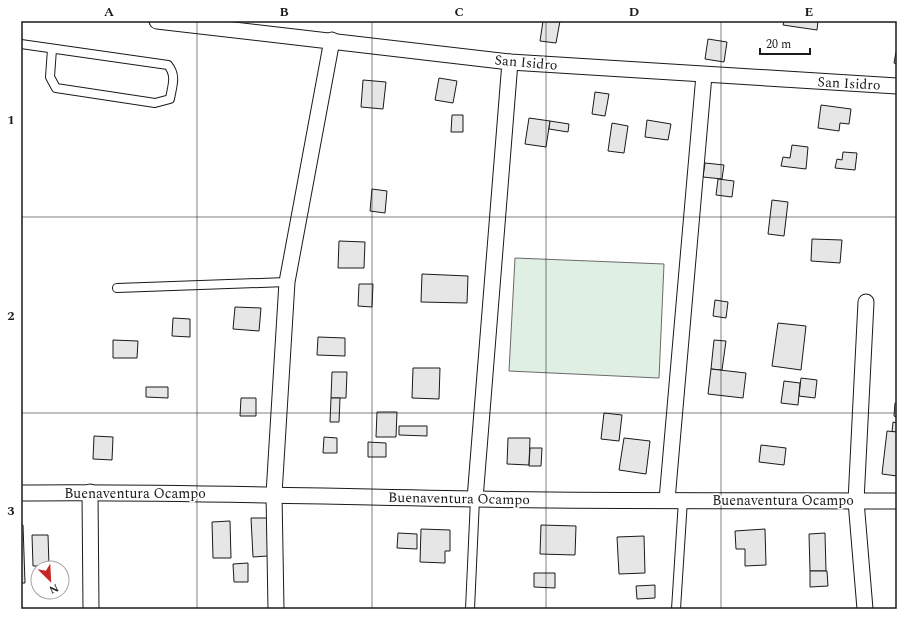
<svg xmlns="http://www.w3.org/2000/svg" width="918" height="630" font-family="Spectral,serif">
  <style>
    .pitch { fill: #e0efe3; stroke: #6a6a6a }
    .building { fill: #e6e6e6; stroke: #1a1a1a }
    .lines { fill: none; stroke-linecap: round; stroke-linejoin: round }
    .lane-casing { stroke: #1a1a1a; stroke-width: 10 }
    .street-casing { stroke: #1a1a1a; stroke-width: 17 }
    .lane { stroke: #fff; stroke-width: 8 }
    .street { stroke: #fff; stroke-width: 15 }
    .grid { fill: none; stroke: #1a1a1a; stroke-width: 1; stroke-opacity: 0.55 }
    .labels { text-anchor: middle; stroke-width: 3; stroke-linejoin: round; paint-order: stroke }
    .street-label { font-size: 14px; fill: #1a1a1a; stroke: #fff }
    .neatline { fill: none; stroke: #1a1a1a; stroke-width: 1.5 }
    .grid-label { font-size: 13px; text-anchor: middle; font-weight: bold; fill: #1a1a1a }
  </style>
  <rect width="100%" height="100%" fill="#fff"/>
  <path class="pitch" d="M 515,258 L 664,264 L 659,378 L 509,371 Z"/>
  <g class="building">
    <path d="M 543,21 L 560,21 L 556,43 L 540,41 Z"/>
    <path d="M 784,21 L 818,21 L 817,30 L 783,25 Z"/>
    <path d="M 708,39 L 727,42 L 724,62 L 705,59 Z"/>
    <path d="M 896,52 L 897,52 L 897,64 L 894,63 Z"/>
    <path d="M 439,78 L 457,81 L 453,103 L 435,100 Z"/>
    <path d="M 363,80 L 386,82 L 383,109 L 361,107 Z"/>
    <path d="M 595,92 L 609,94 L 605,116 L 592,114 Z"/>
    <path d="M 821,105 L 851,109 L 849,124 L 840,123 L 839,131 L 818,128 Z"/>
    <path d="M 452,115 L 463,115 L 463,132 L 451,132 Z"/>
    <path d="M 529,118 L 550,121 L 546,147 L 525,144 Z"/>
    <path d="M 647,120 L 671,124 L 668,140 L 645,137 Z"/>
    <path d="M 550,121 L 569,124 L 568,132 L 549,129 Z"/>
    <path d="M 612,123 L 628,126 L 624,153 L 608,151 Z"/>
    <path d="M 792,145 L 808,147 L 806,169 L 781,166 L 783,157 L 790,158 Z"/>
    <path d="M 843,152 L 857,153 L 855,170 L 835,168 L 837,159 L 842,160 Z"/>
    <path d="M 705,163 L 724,165 L 722,179 L 703,177 Z"/>
    <path d="M 718,179 L 734,181 L 732,197 L 716,195 Z"/>
    <path d="M 372,189 L 387,191 L 385,213 L 370,211 Z"/>
    <path d="M 772,200 L 788,202 L 784,236 L 768,234 Z"/>
    <path d="M 812,239 L 842,240 L 840,263 L 811,261 Z"/>
    <path d="M 339,241 L 365,242 L 364,268 L 338,268 Z"/>
    <path d="M 422,274 L 468,276 L 467,303 L 421,302 Z"/>
    <path d="M 359,284 L 373,284 L 372,307 L 358,306 Z"/>
    <path d="M 715,300 L 728,302 L 726,318 L 713,316 Z"/>
    <path d="M 235,307 L 261,308 L 259,331 L 233,329 Z"/>
    <path d="M 173,318 L 190,319 L 190,337 L 172,336 Z"/>
    <path d="M 778,323 L 806,326 L 801,370 L 772,366 Z"/>
    <path d="M 318,337 L 345,338 L 345,356 L 317,355 Z"/>
    <path d="M 113,340 L 138,341 L 137,358 L 113,358 Z"/>
    <path d="M 714,340 L 726,341 L 722,370 L 711,369 Z"/>
    <path d="M 413,368 L 440,368 L 439,399 L 412,398 Z"/>
    <path d="M 711,369 L 746,373 L 743,398 L 708,394 Z"/>
    <path d="M 332,372 L 347,372 L 346,398 L 331,398 Z"/>
    <path d="M 801,378 L 817,380 L 815,398 L 799,396 Z"/>
    <path d="M 784,381 L 800,383 L 798,405 L 781,403 Z"/>
    <path d="M 146,387 L 168,387 L 168,398 L 146,397 Z"/>
    <path d="M 241,398 L 256,398 L 256,416 L 240,416 Z"/>
    <path d="M 331,398 L 340,398 L 339,422 L 330,422 Z"/>
    <path d="M 895,403 L 897,403 L 897,417 L 894,416 Z"/>
    <path d="M 377,412 L 397,412 L 396,437 L 376,437 Z"/>
    <path d="M 604,413 L 622,415 L 619,441 L 601,439 Z"/>
    <path d="M 893,422 L 897,423 L 897,432 L 892,432 Z"/>
    <path d="M 399,426 L 427,426 L 427,436 L 399,435 Z"/>
    <path d="M 887,431 L 897,432 L 897,476 L 882,474 Z"/>
    <path d="M 94,436 L 113,437 L 112,460 L 93,459 Z"/>
    <path d="M 324,437 L 337,438 L 337,453 L 323,453 Z"/>
    <path d="M 508,438 L 530,438 L 529,465 L 507,464 Z"/>
    <path d="M 624,438 L 650,441 L 646,474 L 619,470 Z"/>
    <path d="M 368,442 L 386,443 L 386,457 L 368,457 Z"/>
    <path d="M 761,445 L 786,448 L 784,465 L 759,462 Z"/>
    <path d="M 530,448 L 542,448 L 541,466 L 529,466 Z"/>
    <path d="M 251,518 L 267,518 L 268,556 L 253,557 Z"/>
    <path d="M 230,521 L 231,558 L 213,558 L 212,522 Z"/>
    <path d="M 21,525 L 23,525 L 25,583 L 21,583 Z"/>
    <path d="M 541,525 L 576,526 L 575,555 L 540,554 Z"/>
    <path d="M 421,529 L 450,530 L 450,551 L 445,551 L 445,563 L 420,562 Z"/>
    <path d="M 765,529 L 766,565 L 745,566 L 745,549 L 736,549 L 735,531 Z"/>
    <path d="M 398,533 L 417,534 L 417,549 L 397,548 Z"/>
    <path d="M 825,533 L 826,571 L 810,571 L 809,534 Z"/>
    <path d="M 32,535 L 48,535 L 49,566 L 33,566 Z"/>
    <path d="M 644,536 L 645,573 L 619,574 L 617,537 Z"/>
    <path d="M 248,563 L 248,582 L 234,582 L 233,564 Z"/>
    <path d="M 810,571 L 827,571 L 828,586 L 810,587 Z"/>
    <path d="M 534,573 L 555,573 L 555,588 L 534,587 Z"/>
    <path d="M 655,585 L 655,598 L 637,599 L 636,586 Z"/>
  </g>
  <g class="lines">
    <defs>
      <g id="lane">
        <path d="M 21,44 L 168,65 C 177,76 172,86 170,99 L 155,103 L 56,88 L 50,77 L 52,49"/>
        <path d="M 117,288 L 287,282"/>
        <path d="M 470,609 L 475,499"/>
        <path d="M 676,609 L 683,500"/>
      </g>
      <g id="street">
        <path d="M 157,21 L 510,62 L 897,86"/>
        <path d="M 90,492 L 91,609"/>
        <path d="M 21,493 C 172,491 323,497 474,499 C 615,502 756,500 897,501"/>
        <path d="M 475,499 L 510,62"/>
        <path d="M 667,500 L 704,75"/>
        <path d="M 276,609 L 274,494 L 287,282 L 332,40"/>
        <path d="M 865,609 L 856,501 L 866,302"/>
      </g>
    </defs>
    <use href="#lane" class="lane-casing"/>
    <use href="#street" class="street-casing"/>
    <use href="#lane" class="lane"/>
    <use href="#street" class="street"/>
  </g>
  <path class="grid" d="M 197,21 L 197,609M 372,21 L 372,609M 546,21 L 546,609M 721,21 L 721,609M 21,217 L 897,217M 21,413 L 897,413"/>
  <g class="labels">
    <g class="street-label">
      <text transform="translate(526 62) rotate(5)" y="5">San Isidro</text>
      <text transform="translate(849 83) rotate(3)" y="5">San Isidro</text>
      <text x="135" y="498">Buenaventura Ocampo</text>
      <text transform="translate(459 498) rotate(1)" y="5">Buenaventura Ocampo</text>
      <text x="783" y="505">Buenaventura Ocampo</text>
    </g>
  </g>
  <rect width="918" height="630" fill="none" stroke="#ffffff" stroke-width="44"/>
  <g transform="translate(50 580) rotate(156)"><circle r="19" fill="#ffffff" stroke="#a3a3a3"/>
  <path d="M0-3L7 15L0 10L-7 15Z" fill="#c62828"/>
  <text y="-6" font-size="11" font-weight="bold" text-anchor="middle" fill="#1a1a1a">N</text>
  </g>
  <path d="M760 48v6h50v-6" fill="none" stroke="#1a1a1a" stroke-width="2"/>
  <text x="766" y="48" font-size="12" fill="#1a1a1a" stroke="#ffffff" stroke-width="3" paint-order="stroke">20 m</text>
  <rect x="22" y="22" width="874" height="586" class="neatline"/>
  <g class="grid-label">
    <text x="109" y="16">A</text>
    <text x="284" y="16">B</text>
    <text x="459" y="16">C</text>
    <text x="634" y="16">D</text>
    <text x="809" y="16">E</text>
    <text x="11" y="124">1</text>
    <text x="11" y="320">2</text>
    <text x="11" y="515">3</text>
  </g>
</svg>
